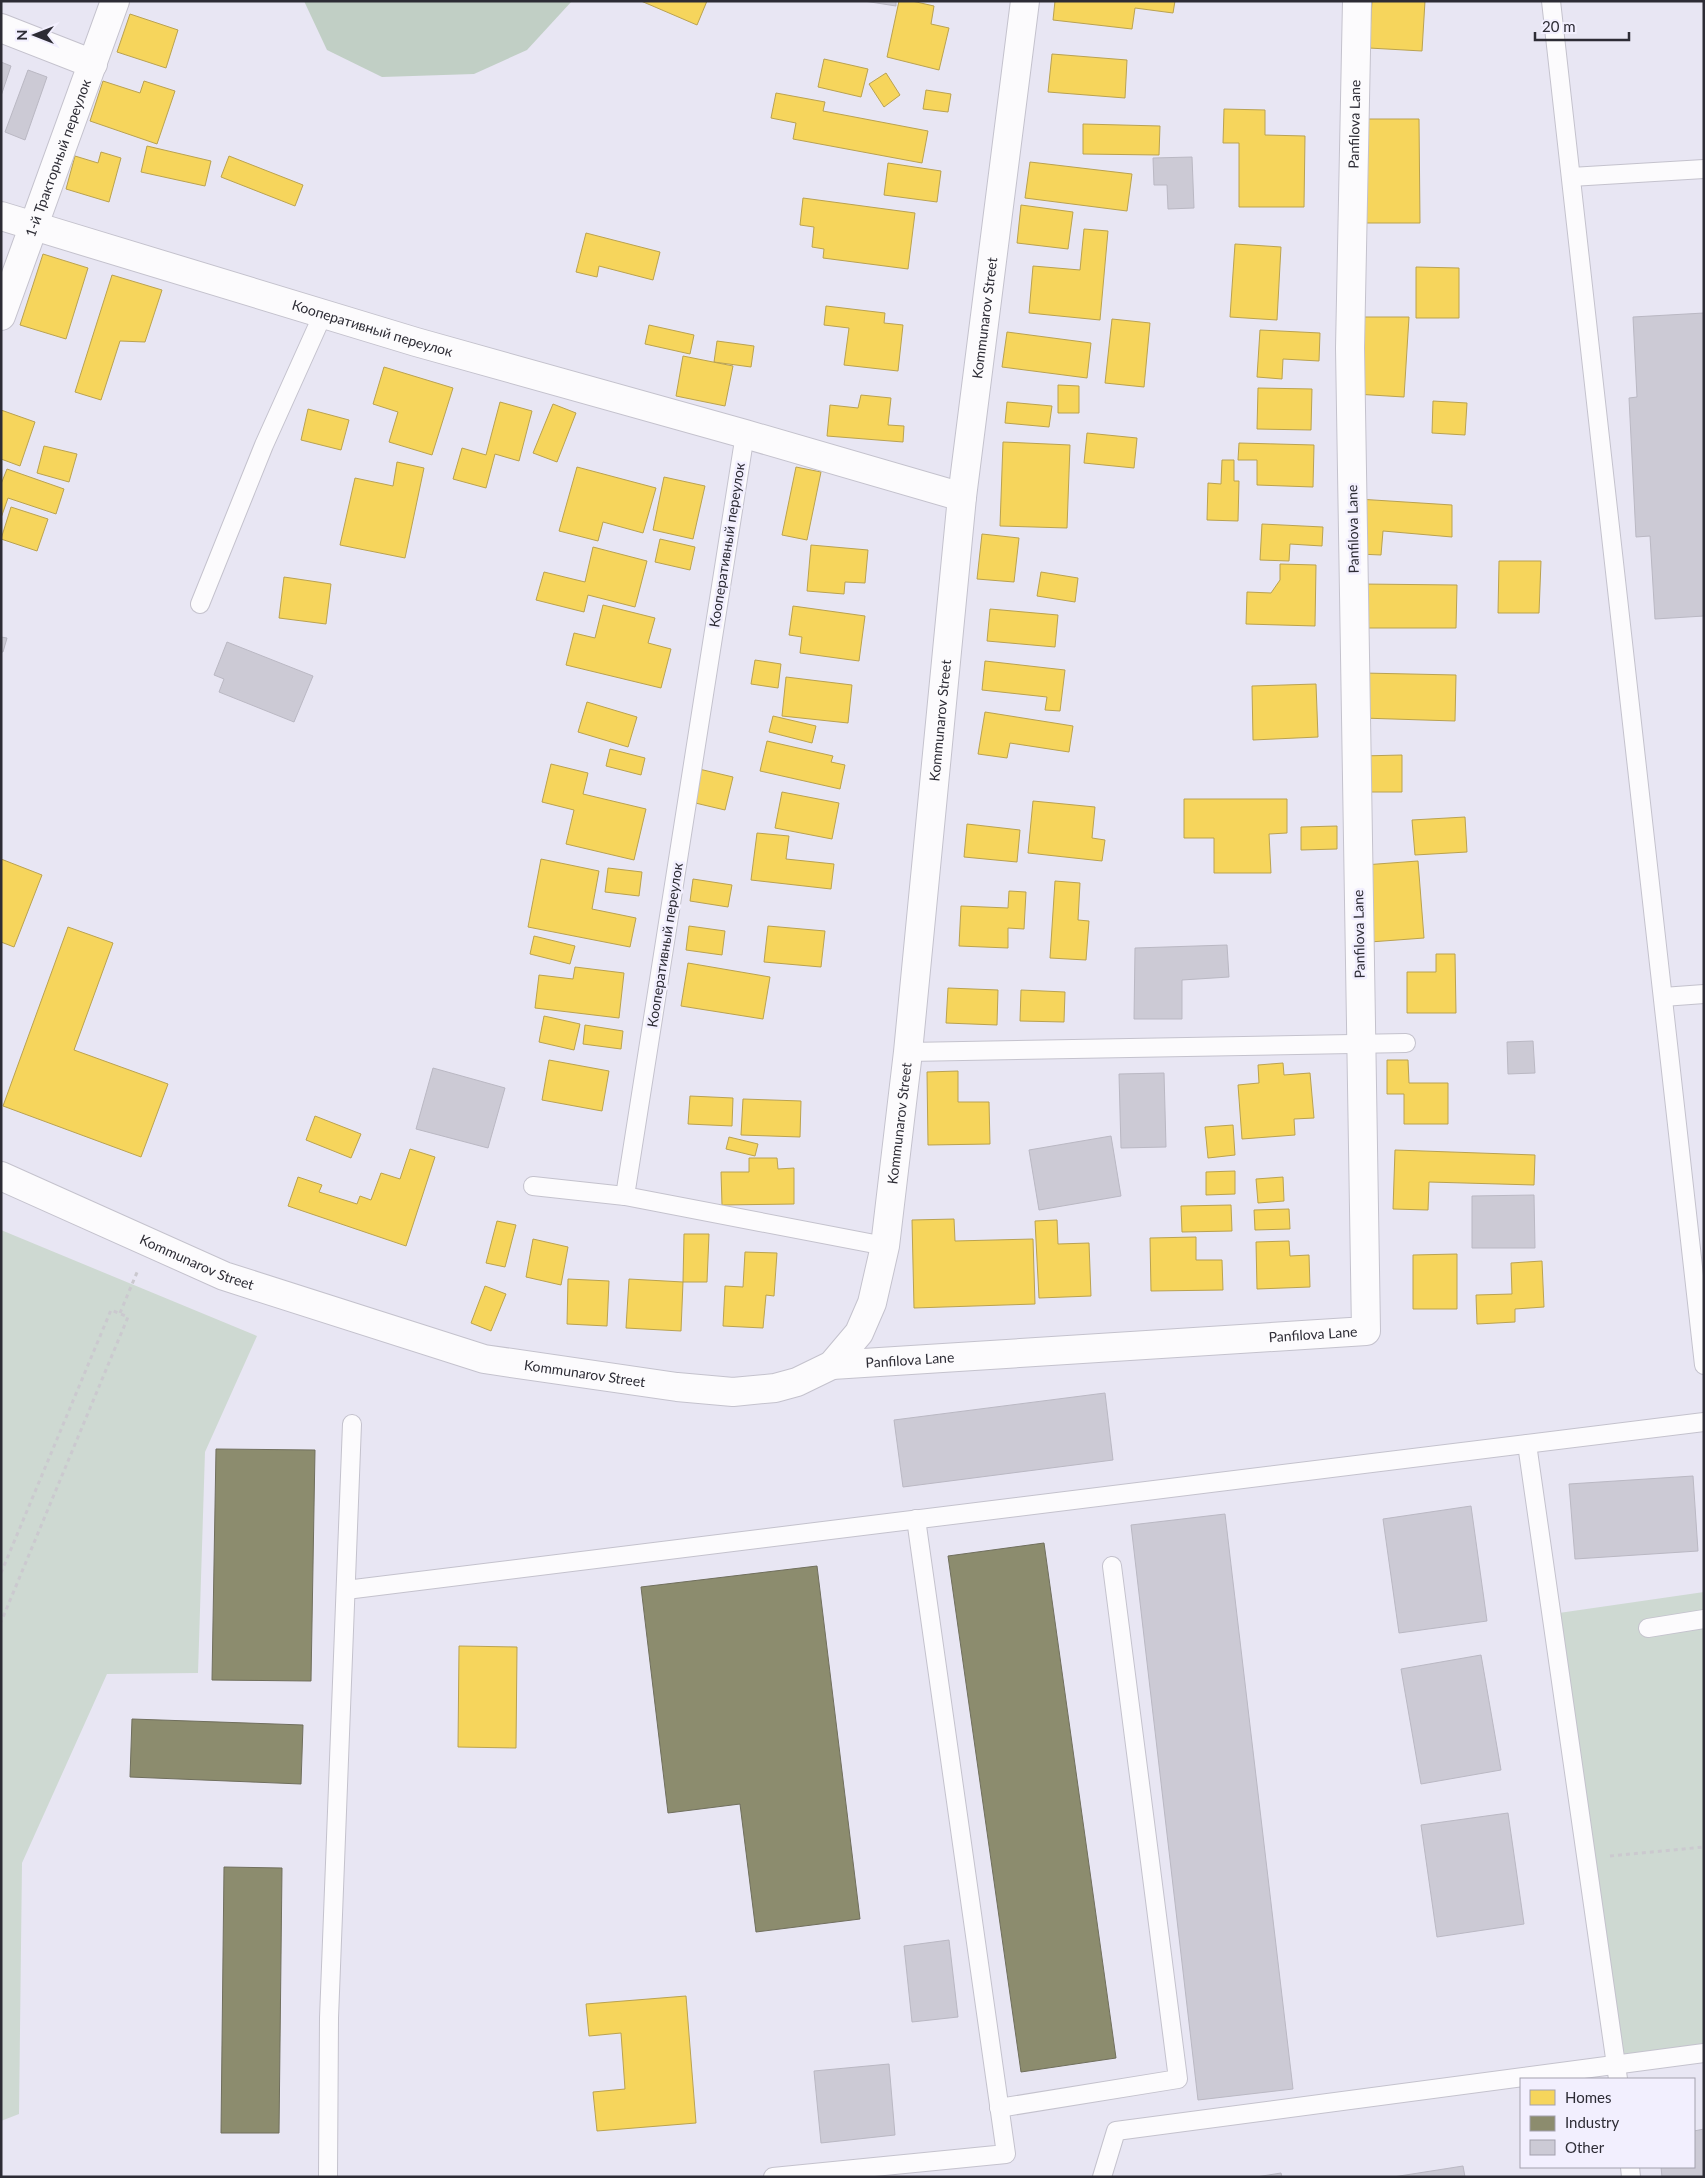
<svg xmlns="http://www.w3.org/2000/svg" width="1705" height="2178" font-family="Lato,sans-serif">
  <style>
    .green { fill: #ced9d2 }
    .forest { fill: #c1cfc5 }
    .homes { fill: #f6d55c; stroke: #baa250 }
    .industry { fill: #8c8c6e; stroke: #706f5d }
    .building { fill: #cccad5; stroke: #bab8c3 }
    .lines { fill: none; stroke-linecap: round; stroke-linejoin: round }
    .lane-casing { stroke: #c4c2cd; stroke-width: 20 }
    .street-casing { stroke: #c4c2cd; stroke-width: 30 }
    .path { stroke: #cbc9cf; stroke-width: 3; stroke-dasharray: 4 4; stroke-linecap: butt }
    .lane { stroke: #fcfbfd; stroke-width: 18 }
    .street { stroke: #fcfbfd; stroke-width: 28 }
    .labels { text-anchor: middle; stroke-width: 5; stroke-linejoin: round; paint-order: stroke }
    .street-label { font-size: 14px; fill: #2d2c35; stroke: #f2effe }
  </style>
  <rect width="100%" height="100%" fill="#e8e6f3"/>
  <g class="green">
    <path d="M 1,1230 L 257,1336 L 205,1452 L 198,1673 L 107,1674 L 22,1863 L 19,2114 L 1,2121 Z"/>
    <path d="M 1704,1592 L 1704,2053 L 1616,2064 L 1552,1614 Z"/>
  </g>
  <path class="forest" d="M 304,1 L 572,1 L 527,50 L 474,74 L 382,77 L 327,50 Z"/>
  <g class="homes">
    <path d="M 641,1 L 707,1 L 697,25 Z"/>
    <path d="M 899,1 L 912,1 L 934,6 L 931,24 L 949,28 L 939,70 L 887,57 Z"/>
    <path d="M 1055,1 L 1175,1 L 1173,13 L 1135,8 L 1132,29 L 1053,20 Z"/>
    <path d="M 1372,1 L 1425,1 L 1422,51 L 1369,48 Z"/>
    <path d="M 130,14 L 178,30 L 166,68 L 117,52 Z"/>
    <path d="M 1052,54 L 1127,60 L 1125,98 L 1048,92 Z"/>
    <path d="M 824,59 L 868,69 L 861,97 L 818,87 Z"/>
    <path d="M 886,73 L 900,95 L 884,107 L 869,84 Z"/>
    <path d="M 103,81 L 140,93 L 144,81 L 175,91 L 157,144 L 90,121 Z"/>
    <path d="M 926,90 L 951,94 L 948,112 L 923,109 Z"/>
    <path d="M 776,93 L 825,102 L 823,111 L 928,131 L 922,163 L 793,139 L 796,123 L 771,118 Z"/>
    <path d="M 1224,109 L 1265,110 L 1265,135 L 1305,136 L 1304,207 L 1239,207 L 1239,143 L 1223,143 Z"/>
    <path d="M 1359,119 L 1419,119 L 1420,223 L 1359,223 Z"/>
    <path d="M 1083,124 L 1160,126 L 1159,155 L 1083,154 Z"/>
    <path d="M 147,146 L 211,161 L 205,186 L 141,172 Z"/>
    <path d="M 101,152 L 121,158 L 109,202 L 66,189 L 75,156 L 98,163 Z"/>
    <path d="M 229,156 L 303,185 L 295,206 L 221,177 Z"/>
    <path d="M 1030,162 L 1132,174 L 1127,211 L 1025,198 Z"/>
    <path d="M 888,163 L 941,171 L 937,202 L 884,195 Z"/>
    <path d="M 803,198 L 915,213 L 908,269 L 823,258 L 824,249 L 812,247 L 814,227 L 800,225 Z"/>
    <path d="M 1021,205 L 1073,212 L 1068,249 L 1017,243 Z"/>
    <path d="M 1084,229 L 1108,231 L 1100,320 L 1029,313 L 1033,266 L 1080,270 Z"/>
    <path d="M 586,233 L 660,252 L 653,280 L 599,266 L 597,277 L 576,272 Z"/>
    <path d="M 1235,244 L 1281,247 L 1277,320 L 1230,317 Z"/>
    <path d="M 43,254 L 88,268 L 66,339 L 20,325 Z"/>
    <path d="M 1416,267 L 1459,268 L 1459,318 L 1416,318 Z"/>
    <path d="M 112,275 L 162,290 L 145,342 L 120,341 L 101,400 L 75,392 Z"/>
    <path d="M 826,306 L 885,313 L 884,323 L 903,325 L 898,371 L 844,365 L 849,328 L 824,325 Z"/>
    <path d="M 1361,317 L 1409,317 L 1404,397 L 1355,394 Z"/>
    <path d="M 1112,319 L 1150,323 L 1144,387 L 1105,383 Z"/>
    <path d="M 649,325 L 694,335 L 690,354 L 645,344 Z"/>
    <path d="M 1260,330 L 1320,333 L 1319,361 L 1283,359 L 1282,379 L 1257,377 Z"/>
    <path d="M 1007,332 L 1091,343 L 1087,378 L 1002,367 Z"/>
    <path d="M 717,341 L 754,346 L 751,367 L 714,362 Z"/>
    <path d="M 683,356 L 733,366 L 725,406 L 676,396 Z"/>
    <path d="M 384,367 L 453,388 L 432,455 L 389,442 L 398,412 L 373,404 Z"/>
    <path d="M 1058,385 L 1079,386 L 1079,413 L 1058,413 Z"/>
    <path d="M 1258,388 L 1312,389 L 1311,430 L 1257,429 Z"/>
    <path d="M 861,395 L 891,398 L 888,425 L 904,426 L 903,442 L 827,436 L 830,405 L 858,408 Z"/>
    <path d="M 1433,401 L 1467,403 L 1465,435 L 1432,433 Z"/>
    <path d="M 500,402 L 532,411 L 519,461 L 495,454 L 486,488 L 453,479 L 462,448 L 486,455 Z"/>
    <path d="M 1007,402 L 1052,406 L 1049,427 L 1005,423 Z"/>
    <path d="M 553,404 L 576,413 L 557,462 L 533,453 Z"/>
    <path d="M 308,409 L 349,420 L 341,450 L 301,440 Z"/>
    <path d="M 1,410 L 35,422 L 20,466 L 1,459 Z"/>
    <path d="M 1087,433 L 1137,438 L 1134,468 L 1084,463 Z"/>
    <path d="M 1003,442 L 1070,445 L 1067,528 L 1000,526 Z"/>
    <path d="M 1239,443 L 1314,445 L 1313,487 L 1257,485 L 1257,460 L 1238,460 Z"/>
    <path d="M 44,446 L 77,454 L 69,482 L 37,473 Z"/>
    <path d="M 1222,460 L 1234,460 L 1234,481 L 1239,481 L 1238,521 L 1207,520 L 1208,483 L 1221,484 Z"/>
    <path d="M 397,462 L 424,468 L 405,558 L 340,545 L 355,478 L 393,486 Z"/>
    <path d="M 577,467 L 656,488 L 643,533 L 603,522 L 598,541 L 559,531 Z"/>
    <path d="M 796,467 L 821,472 L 807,540 L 782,535 Z"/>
    <path d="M 7,469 L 64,489 L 56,514 L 8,498 L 1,518 L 1,484 Z"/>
    <path d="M 664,477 L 705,486 L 693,539 L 653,530 Z"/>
    <path d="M 1358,499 L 1452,505 L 1452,537 L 1383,531 L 1381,555 L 1358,554 Z"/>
    <path d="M 11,507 L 48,519 L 37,551 L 1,539 Z"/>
    <path d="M 1262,524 L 1323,527 L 1322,546 L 1290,544 L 1289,561 L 1260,560 Z"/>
    <path d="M 982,534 L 1019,538 L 1014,582 L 977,579 Z"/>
    <path d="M 660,539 L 695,547 L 690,570 L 655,562 Z"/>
    <path d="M 811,545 L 868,550 L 865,583 L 845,582 L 844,594 L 807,591 Z"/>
    <path d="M 593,547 L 647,561 L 635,607 L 588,595 L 584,612 L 536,600 L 544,572 L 585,582 Z"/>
    <path d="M 1499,561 L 1541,561 L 1539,613 L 1498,613 Z"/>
    <path d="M 1280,564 L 1316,565 L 1315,626 L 1246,624 L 1247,592 L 1271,593 L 1280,580 Z"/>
    <path d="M 1041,572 L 1078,578 L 1075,602 L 1037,596 Z"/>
    <path d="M 284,577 L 331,584 L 326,624 L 279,618 Z"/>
    <path d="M 1361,584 L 1457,585 L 1456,628 L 1361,628 Z"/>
    <path d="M 603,605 L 655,618 L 648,643 L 671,649 L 661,688 L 566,665 L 574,633 L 595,638 Z"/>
    <path d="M 793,606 L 865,616 L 859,661 L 800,653 L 802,637 L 789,635 Z"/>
    <path d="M 990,609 L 1058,615 L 1055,647 L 987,641 Z"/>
    <path d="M 755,660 L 781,664 L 778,688 L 751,684 Z"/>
    <path d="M 985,661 L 1065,670 L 1060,711 L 1045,710 L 1047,697 L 982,690 Z"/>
    <path d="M 1363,673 L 1456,675 L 1455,721 L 1362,718 Z"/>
    <path d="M 786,677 L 852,685 L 848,723 L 782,716 Z"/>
    <path d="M 1316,684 L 1318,737 L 1253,740 L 1252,686 Z"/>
    <path d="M 587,702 L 637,717 L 628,747 L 578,732 Z"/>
    <path d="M 985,712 L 1073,726 L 1069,752 L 1010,743 L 1007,758 L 978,754 Z"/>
    <path d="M 773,716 L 816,726 L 812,743 L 769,732 Z"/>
    <path d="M 767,741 L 833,756 L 831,762 L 845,765 L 840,789 L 760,771 Z"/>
    <path d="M 610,749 L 645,758 L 641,775 L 606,766 Z"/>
    <path d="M 1402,755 L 1402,792 L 1361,792 L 1361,756 Z"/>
    <path d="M 551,764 L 588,773 L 583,794 L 646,809 L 634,860 L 566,844 L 574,810 L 542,802 Z"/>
    <path d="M 699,769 L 733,777 L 725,810 L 691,802 Z"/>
    <path d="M 782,792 L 839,803 L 832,839 L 775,828 Z"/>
    <path d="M 1184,799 L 1287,799 L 1287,833 L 1269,834 L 1271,873 L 1214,873 L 1214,838 L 1184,838 Z"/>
    <path d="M 1033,801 L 1095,807 L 1092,838 L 1105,840 L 1102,861 L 1028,853 Z"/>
    <path d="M 1465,817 L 1467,852 L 1415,855 L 1412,820 Z"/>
    <path d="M 967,824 L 1020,830 L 1017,862 L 964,857 Z"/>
    <path d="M 1337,826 L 1337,849 L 1301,850 L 1301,827 Z"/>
    <path d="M 757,833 L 789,836 L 786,859 L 834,864 L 831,889 L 751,880 Z"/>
    <path d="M 1,859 L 42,875 L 14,947 L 1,942 Z"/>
    <path d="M 541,859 L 599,871 L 592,909 L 636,918 L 630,947 L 528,927 Z"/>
    <path d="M 1418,861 L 1424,938 L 1370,942 L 1364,865 Z"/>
    <path d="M 608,868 L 642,872 L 639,896 L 605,892 Z"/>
    <path d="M 693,879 L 732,885 L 728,907 L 690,901 Z"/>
    <path d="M 1055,881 L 1080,883 L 1078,920 L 1089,921 L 1086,960 L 1050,958 Z"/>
    <path d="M 1009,891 L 1026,892 L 1024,929 L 1008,928 L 1008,948 L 959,946 L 961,906 L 1008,908 Z"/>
    <path d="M 689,926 L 725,931 L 722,955 L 686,950 Z"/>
    <path d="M 768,926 L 825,931 L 821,967 L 764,962 Z"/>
    <path d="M 68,927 L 113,943 L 74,1050 L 168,1084 L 141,1157 L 3,1106 Z"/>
    <path d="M 534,936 L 575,946 L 570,964 L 530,954 Z"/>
    <path d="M 1436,954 L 1455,954 L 1456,1013 L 1407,1013 L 1407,972 L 1436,972 Z"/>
    <path d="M 688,963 L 770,977 L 763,1019 L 681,1006 Z"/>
    <path d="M 575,967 L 624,973 L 619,1018 L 535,1008 L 539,975 L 573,979 Z"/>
    <path d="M 948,988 L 998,990 L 997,1025 L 946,1023 Z"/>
    <path d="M 1021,990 L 1065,992 L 1064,1022 L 1020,1021 Z"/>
    <path d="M 544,1016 L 580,1024 L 574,1050 L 539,1042 Z"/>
    <path d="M 585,1025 L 623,1031 L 621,1049 L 583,1044 Z"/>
    <path d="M 549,1060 L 609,1071 L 602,1111 L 542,1100 Z"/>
    <path d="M 1387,1060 L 1408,1060 L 1409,1083 L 1448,1083 L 1448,1124 L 1404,1124 L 1404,1094 L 1387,1094 Z"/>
    <path d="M 1283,1063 L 1284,1075 L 1310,1073 L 1314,1118 L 1294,1119 L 1295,1135 L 1242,1139 L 1238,1085 L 1259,1083 L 1258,1065 Z"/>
    <path d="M 958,1071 L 958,1102 L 989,1102 L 990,1144 L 928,1145 L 927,1072 Z"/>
    <path d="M 690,1096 L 733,1098 L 732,1126 L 688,1124 Z"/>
    <path d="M 743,1099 L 801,1101 L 800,1137 L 741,1135 Z"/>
    <path d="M 315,1116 L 361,1134 L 351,1158 L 306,1140 Z"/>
    <path d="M 1233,1125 L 1235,1155 L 1208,1158 L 1205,1127 Z"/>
    <path d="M 729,1137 L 758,1144 L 755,1156 L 726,1149 Z"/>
    <path d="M 410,1149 L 435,1157 L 406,1246 L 288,1206 L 298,1177 L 322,1185 L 319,1192 L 357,1204 L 360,1196 L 371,1200 L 381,1173 L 400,1179 Z"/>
    <path d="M 1395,1150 L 1535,1155 L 1534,1185 L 1429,1182 L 1428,1210 L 1393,1209 Z"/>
    <path d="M 749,1158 L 777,1158 L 778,1169 L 794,1168 L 794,1204 L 722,1205 L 721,1172 L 749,1172 Z"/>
    <path d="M 1235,1171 L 1235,1194 L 1206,1195 L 1206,1172 Z"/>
    <path d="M 1283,1177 L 1284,1201 L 1258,1203 L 1256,1179 Z"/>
    <path d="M 1231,1205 L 1232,1231 L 1182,1232 L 1181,1206 Z"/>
    <path d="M 1289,1209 L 1290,1229 L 1255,1230 L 1254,1210 Z"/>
    <path d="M 954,1219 L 955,1241 L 1033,1239 L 1035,1304 L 914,1308 L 912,1220 Z"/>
    <path d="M 1057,1220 L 1058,1244 L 1089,1243 L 1091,1296 L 1039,1298 L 1035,1221 Z"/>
    <path d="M 497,1221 L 516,1225 L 505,1267 L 486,1263 Z"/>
    <path d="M 684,1234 L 709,1234 L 707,1282 L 683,1282 Z"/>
    <path d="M 1196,1237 L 1196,1260 L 1222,1260 L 1223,1290 L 1151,1291 L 1150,1238 Z"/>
    <path d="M 533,1239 L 568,1247 L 561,1285 L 526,1277 Z"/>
    <path d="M 1289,1241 L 1290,1256 L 1309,1255 L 1310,1287 L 1257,1289 L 1256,1242 Z"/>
    <path d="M 745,1252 L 777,1253 L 774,1296 L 766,1295 L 763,1328 L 723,1326 L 725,1286 L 743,1287 Z"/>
    <path d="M 1457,1254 L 1457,1309 L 1413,1309 L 1413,1255 Z"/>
    <path d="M 1542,1261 L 1544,1307 L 1515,1309 L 1515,1322 L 1477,1324 L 1476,1295 L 1512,1294 L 1511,1263 Z"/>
    <path d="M 568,1279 L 609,1281 L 607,1326 L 567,1324 Z"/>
    <path d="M 629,1279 L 683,1282 L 681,1331 L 626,1328 Z"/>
    <path d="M 485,1286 L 506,1294 L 491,1331 L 471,1323 Z"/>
    <path d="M 459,1646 L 517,1647 L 516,1748 L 458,1747 Z"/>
    <path d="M 686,1996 L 696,2123 L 597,2131 L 593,2092 L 625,2089 L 621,2033 L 589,2036 L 586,2004 Z"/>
  </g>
  <g class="industry">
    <path d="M 216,1449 L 315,1450 L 311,1681 L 212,1680 Z"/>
    <path d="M 1044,1543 L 1116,2058 L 1021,2072 L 948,1556 Z"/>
    <path d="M 817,1566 L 860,1919 L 756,1932 L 740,1804 L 668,1813 L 641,1587 Z"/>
    <path d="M 132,1719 L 303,1725 L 301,1784 L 130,1777 Z"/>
    <path d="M 224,1867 L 282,1868 L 279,2133 L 221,2133 Z"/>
  </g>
  <g class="building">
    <path d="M 864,1 L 896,1 L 896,6 Z"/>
    <path d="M 1,62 L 11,66 L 1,96 Z"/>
    <path d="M 28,70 L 47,77 L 25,140 L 5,132 Z"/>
    <path d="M 1192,157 L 1194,208 L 1168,209 L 1167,185 L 1154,185 L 1153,158 Z"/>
    <path d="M 1704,313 L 1704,616 L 1655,619 L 1650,536 L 1636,537 L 1629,398 L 1637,397 L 1633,317 Z"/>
    <path d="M 1,637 L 7,638 L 3,652 L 1,652 Z"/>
    <path d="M 227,642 L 313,676 L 294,722 L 219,692 L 224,679 L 214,675 Z"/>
    <path d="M 1227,945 L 1229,977 L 1182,980 L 1182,1019 L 1134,1019 L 1135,948 Z"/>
    <path d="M 1533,1041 L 1535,1073 L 1508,1074 L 1507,1042 Z"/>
    <path d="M 433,1068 L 505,1088 L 488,1148 L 416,1129 Z"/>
    <path d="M 1164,1073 L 1166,1147 L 1121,1148 L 1119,1074 Z"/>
    <path d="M 1111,1136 L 1121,1196 L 1039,1210 L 1029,1150 Z"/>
    <path d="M 1534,1195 L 1535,1248 L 1472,1248 L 1472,1196 Z"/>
    <path d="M 1105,1393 L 1113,1460 L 903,1487 L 894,1420 Z"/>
    <path d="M 1693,1476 L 1698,1551 L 1575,1559 L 1569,1484 Z"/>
    <path d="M 1471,1506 L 1487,1621 L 1399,1633 L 1383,1519 Z"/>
    <path d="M 1225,1514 L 1293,2089 L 1198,2100 L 1131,1525 Z"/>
    <path d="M 1481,1655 L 1501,1770 L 1421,1784 L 1401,1669 Z"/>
    <path d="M 1508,1813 L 1524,1924 L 1437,1937 L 1421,1825 Z"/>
    <path d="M 949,1940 L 958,2017 L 912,2022 L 904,1946 Z"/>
    <path d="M 889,2064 L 895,2135 L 821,2143 L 814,2071 Z"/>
    <path d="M 1704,2129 L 1704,2177 L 1662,2177 L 1661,2167 L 1694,2167 L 1694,2131 Z"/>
    <path d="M 1463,2166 L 1465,2177 L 1393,2177 Z"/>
    <path d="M 1281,2173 L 1282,2177 L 1256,2177 Z"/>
  </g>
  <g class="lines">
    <defs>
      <g id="lane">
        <path d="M 1551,1 L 1704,1365"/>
        <path d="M 1571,177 L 1704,169"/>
        <path d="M 745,434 L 625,1196 L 885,1246"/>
        <path d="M 200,604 L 264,445 L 323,314"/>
        <path d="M 1663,997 L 1704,994"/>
        <path d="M 908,1052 L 1406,1043"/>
        <path d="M 533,1186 L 625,1196"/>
        <path d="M 1527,1444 L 1618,2079"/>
        <path d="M 346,1590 L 1704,1422"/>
        <path d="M 1648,1628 L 1704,1619"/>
        <path d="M 999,2108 L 1178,2079 L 1112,1566"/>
        <path d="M 1630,2167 L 1631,2177"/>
        <path d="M 328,2177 L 329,2018 L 352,1424"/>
        <path d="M 773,2177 L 1006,2154 L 916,1519"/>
        <path d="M 1102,2177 L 1116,2131 L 1704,2053"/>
      </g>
      <g id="street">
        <path d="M 1,28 L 93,64"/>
        <path id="s1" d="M 1,216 L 416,342 L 745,434 L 962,497"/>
        <path id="s2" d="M 1,316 L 115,1"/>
        <path id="s3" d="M 1,1176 L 224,1276 L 484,1359 L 677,1387 L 733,1392 L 775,1388 L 797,1382 L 832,1365 L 859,1333 L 872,1303 L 885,1246 L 908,1052 L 962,497 L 1025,1"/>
        <path id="s4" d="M 832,1365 L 1366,1331 L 1350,348 L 1357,1"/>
      </g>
    </defs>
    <use href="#lane" class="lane-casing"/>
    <use href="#street" class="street-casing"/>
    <g class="path">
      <path d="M 120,1313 L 138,1270"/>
      <path d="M 1,1573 L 111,1310 L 128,1317 L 1,1622"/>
      <path d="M 1610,1856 L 1704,1847"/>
    </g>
    <use href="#lane" class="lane"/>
    <use href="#street" class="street"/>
  </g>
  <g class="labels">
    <g class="street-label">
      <text dy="5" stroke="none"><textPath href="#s4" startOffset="1742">Panfilova Lane</textPath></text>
      <text dy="5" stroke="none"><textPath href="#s2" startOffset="168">1-й Тракторный переулок</textPath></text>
      <text dy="5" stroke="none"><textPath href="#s3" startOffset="1939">Kommunarov Street</textPath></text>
      <text dy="5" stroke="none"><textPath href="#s1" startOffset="388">Кооперативный переулок</textPath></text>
      <text transform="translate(1353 529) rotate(-91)" y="5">Panfilova Lane</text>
      <text transform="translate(727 545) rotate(-81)" y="5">Кооперативный переулок</text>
      <text dy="5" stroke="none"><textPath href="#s3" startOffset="1534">Kommunarov Street</textPath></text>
      <text transform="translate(1359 934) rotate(-91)" y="5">Panfilova Lane</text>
      <text transform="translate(665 945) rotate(-81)" y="5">Кооперативный переулок</text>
      <text dy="5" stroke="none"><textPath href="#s3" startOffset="1129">Kommunarov Street</textPath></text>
      <text dy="5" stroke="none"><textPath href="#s3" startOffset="214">Kommunarov Street</textPath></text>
      <text dy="5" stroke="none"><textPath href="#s4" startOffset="482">Panfilova Lane</textPath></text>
      <text dy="5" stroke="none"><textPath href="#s4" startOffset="78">Panfilova Lane</textPath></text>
      <text dy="5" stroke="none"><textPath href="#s3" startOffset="619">Kommunarov Street</textPath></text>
    </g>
  </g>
  <rect width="1705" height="2178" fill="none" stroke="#2d2c35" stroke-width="5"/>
  <rect x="1520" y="2078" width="175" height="90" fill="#f2effe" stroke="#a3a1ae"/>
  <rect x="1530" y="2090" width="25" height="15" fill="#f6d55c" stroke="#a3a1ae"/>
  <text x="1565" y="2103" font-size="15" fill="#2d2c35">Homes</text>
  <rect x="1530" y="2116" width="25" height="15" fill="#8c8c6e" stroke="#a3a1ae"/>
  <text x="1565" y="2128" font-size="15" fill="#2d2c35">Industry</text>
  <rect x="1530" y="2140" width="25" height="15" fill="#cccad5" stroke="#a3a1ae"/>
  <text x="1565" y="2153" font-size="15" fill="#2d2c35">Other</text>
  <g transform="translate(35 35) rotate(270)" stroke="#f2effe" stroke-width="4" paint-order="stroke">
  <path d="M0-4L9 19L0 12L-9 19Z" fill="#2d2c35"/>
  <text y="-8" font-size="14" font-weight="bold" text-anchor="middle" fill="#2d2c35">N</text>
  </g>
  <path d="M1535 32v8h94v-8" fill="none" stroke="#2d2c35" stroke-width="2.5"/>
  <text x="1542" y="32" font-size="15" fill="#2d2c35" stroke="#f2effe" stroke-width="4" paint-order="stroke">20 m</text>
</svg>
